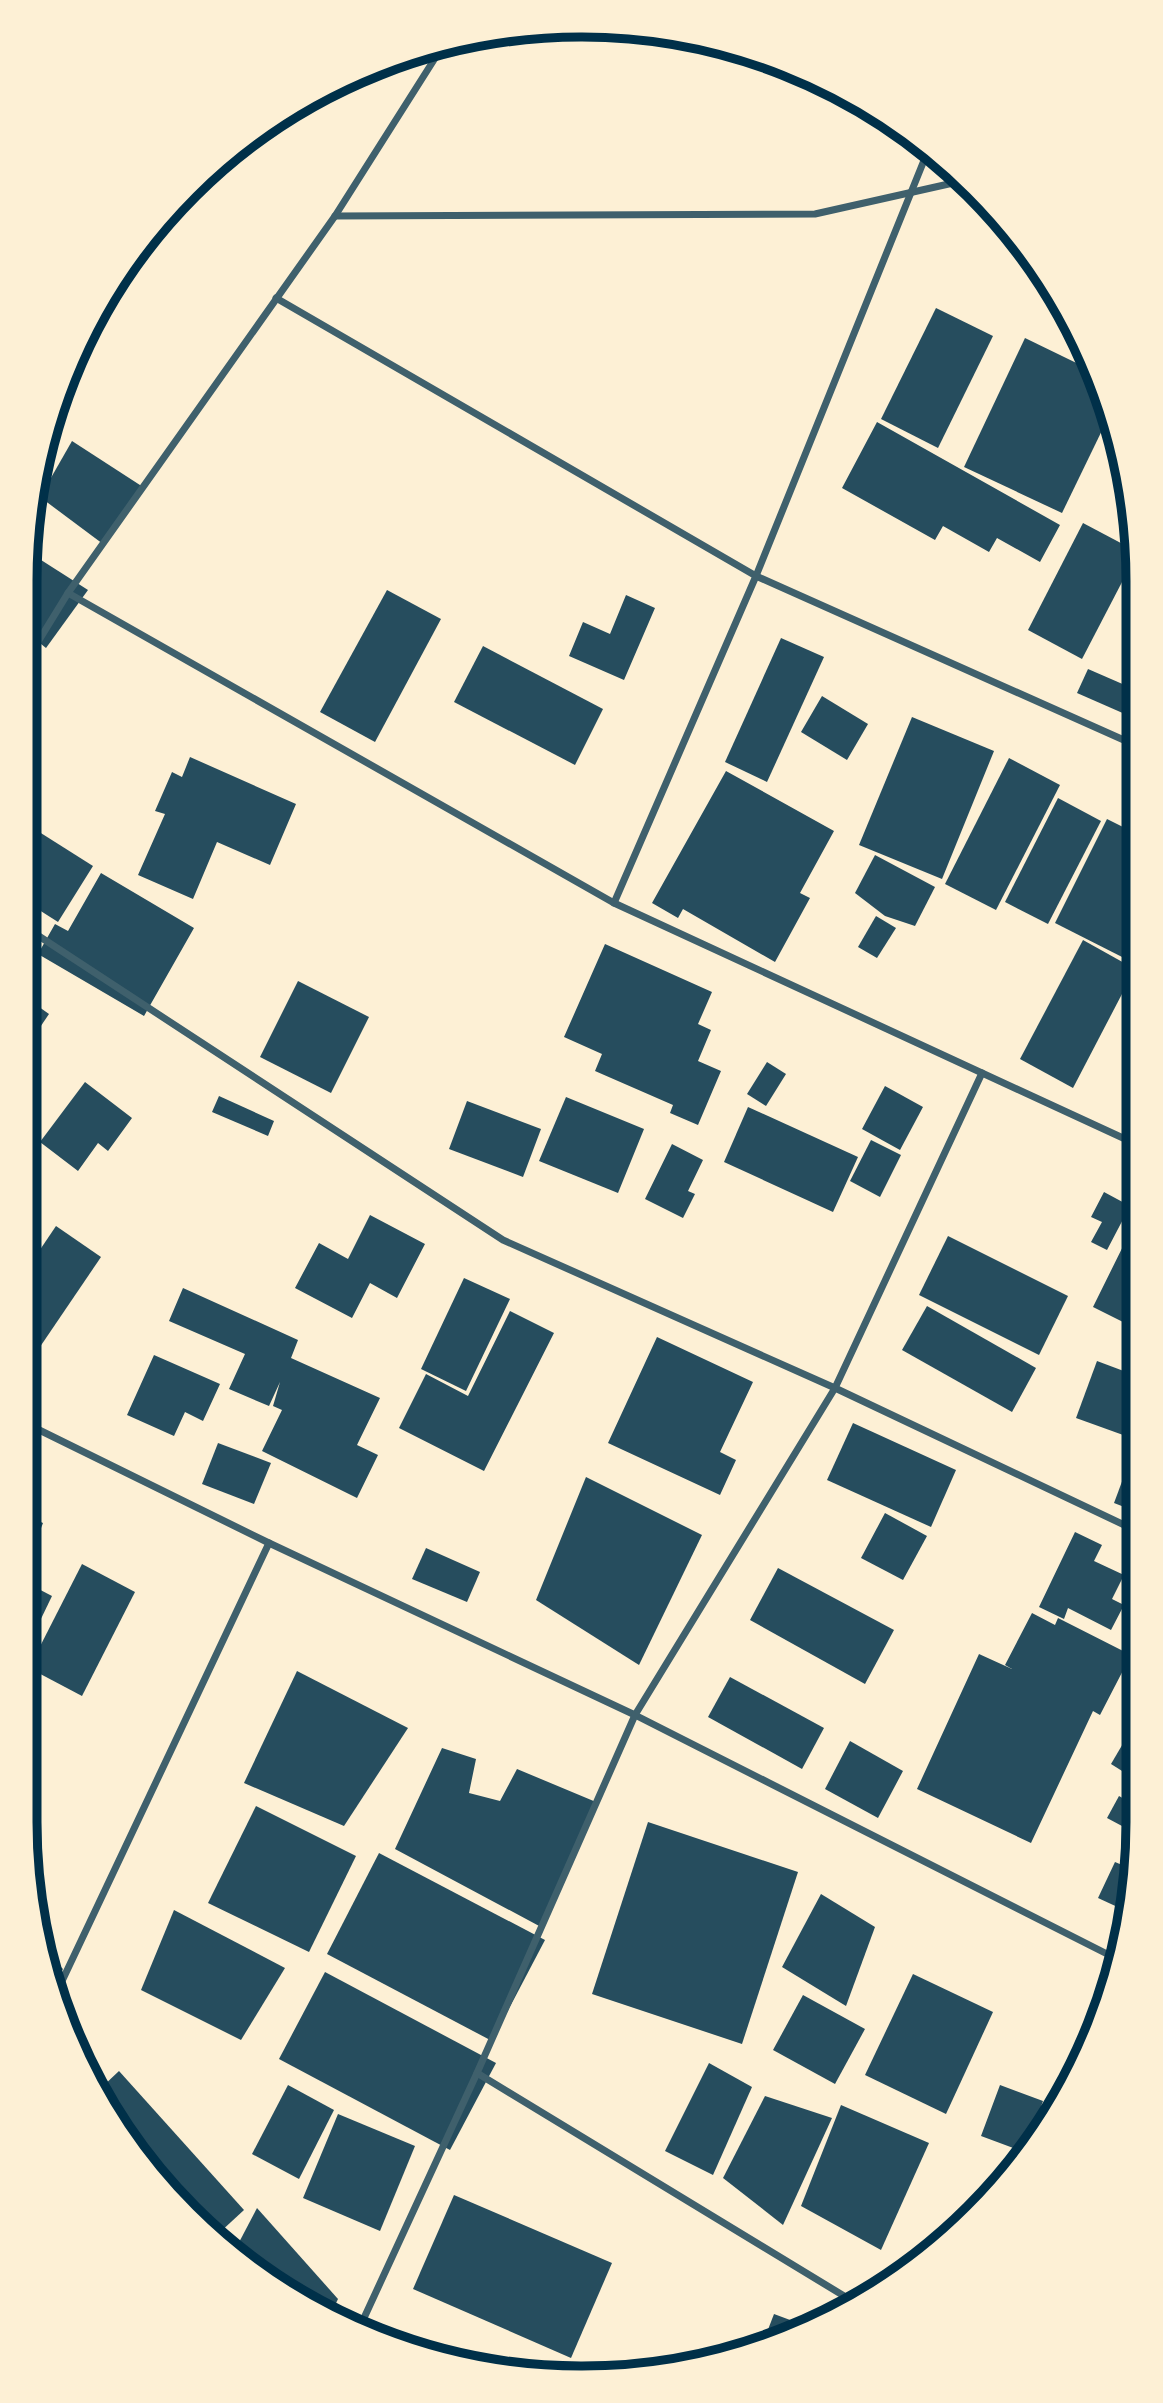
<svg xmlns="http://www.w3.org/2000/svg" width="1163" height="2403" font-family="'Archivo Narrow',sans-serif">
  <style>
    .building { fill: #264d5e }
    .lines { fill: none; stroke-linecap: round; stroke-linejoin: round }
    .minor { stroke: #3f606c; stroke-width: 7 }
    .rim { fill: none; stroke: #003049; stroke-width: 9 }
  </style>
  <rect width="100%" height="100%" fill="#fdf0d5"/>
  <g class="building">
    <path d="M 936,308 L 993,336 L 938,448 L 881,419 Z"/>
    <path d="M 1025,338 L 1097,373 L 1109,416 L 1062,513 L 964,467 Z"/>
    <path d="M 877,422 L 1060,525 L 1040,562 L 997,538 L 989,552 L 943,526 L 935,540 L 842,488 Z"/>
    <path d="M 72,441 L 143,487 L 103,544 L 40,497 Z"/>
    <path d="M 1083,523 L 1134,550 L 1134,559 L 1082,659 L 1028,630 Z"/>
    <path d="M 27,551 L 88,590 L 46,648 L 25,631 Z"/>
    <path d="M 387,590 L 441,619 L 375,742 L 320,712 Z"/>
    <path d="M 626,595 L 655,608 L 624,680 L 569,656 L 583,622 L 610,634 Z"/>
    <path d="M 781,638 L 824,657 L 767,782 L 725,762 Z"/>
    <path d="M 25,641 L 40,653 L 25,676 Z"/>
    <path d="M 483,646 L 603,709 L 575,765 L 454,702 Z"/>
    <path d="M 1088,669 L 1134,689 L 1134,718 L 1077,693 Z"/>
    <path d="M 822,696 L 868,724 L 847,760 L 801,732 Z"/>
    <path d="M 912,717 L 994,751 L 942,879 L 859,845 Z"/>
    <path d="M 190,757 L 296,804 L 270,865 L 217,842 L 193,899 L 138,875 L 165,814 L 155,811 L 172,772 L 182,777 Z"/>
    <path d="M 1009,758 L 1060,785 L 996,910 L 945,884 Z"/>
    <path d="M 726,771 L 834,831 L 800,893 L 810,898 L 775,962 L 683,909 L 678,918 L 652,903 Z"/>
    <path d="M 1058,798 L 1101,821 L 1048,924 L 1005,902 Z"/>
    <path d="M 1107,819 L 1135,833 L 1135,946 L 1128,960 L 1055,923 Z"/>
    <path d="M 25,823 L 93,866 L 58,922 L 25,901 Z"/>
    <path d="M 875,855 L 935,887 L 915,926 L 885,916 L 855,893 Z"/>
    <path d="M 101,873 L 194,928 L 144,1016 L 38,954 L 55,924 L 68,931 Z"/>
    <path d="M 876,916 L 896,928 L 877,958 L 858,947 Z"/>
    <path d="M 1083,940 L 1135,969 L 1073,1088 L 1020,1059 Z"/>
    <path d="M 605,944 L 712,992 L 698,1024 L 711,1030 L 698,1061 L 721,1071 L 698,1125 L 670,1113 L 673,1105 L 595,1071 L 602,1054 L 564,1037 Z"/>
    <path d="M 298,981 L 369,1017 L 331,1093 L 260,1057 Z"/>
    <path d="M 25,997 L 49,1014 L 26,1048 L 25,1047 Z"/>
    <path d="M 767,1062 L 786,1074 L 766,1106 L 747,1094 Z"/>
    <path d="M 85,1082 L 132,1118 L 108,1151 L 98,1143 L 78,1171 L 40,1142 Z"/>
    <path d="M 885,1086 L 923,1107 L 900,1150 L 862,1129 Z"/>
    <path d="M 219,1096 L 274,1121 L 268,1136 L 212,1112 Z"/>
    <path d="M 566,1097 L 644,1129 L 618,1193 L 539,1161 Z"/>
    <path d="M 467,1101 L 541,1129 L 523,1177 L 449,1149 Z"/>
    <path d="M 748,1107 L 858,1157 L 833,1212 L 724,1162 Z"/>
    <path d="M 871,1140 L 901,1155 L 880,1197 L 850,1181 Z"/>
    <path d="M 672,1144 L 703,1160 L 688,1191 L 695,1194 L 683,1218 L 645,1199 Z"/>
    <path d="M 1104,1192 L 1130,1206 L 1107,1250 L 1091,1242 L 1102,1222 L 1091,1217 Z"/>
    <path d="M 370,1215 L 425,1244 L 397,1298 L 370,1283 L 352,1318 L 295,1288 L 319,1243 L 348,1259 Z"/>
    <path d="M 1136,1220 L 1136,1224 L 1137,1329 L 1093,1307 Z"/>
    <path d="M 56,1226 L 101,1257 L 25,1369 L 25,1272 Z"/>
    <path d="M 948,1236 L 1068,1296 L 1039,1355 L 919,1295 Z"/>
    <path d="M 464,1278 L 510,1299 L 466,1391 L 421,1369 Z"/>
    <path d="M 183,1288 L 298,1340 L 291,1358 L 380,1398 L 357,1445 L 378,1455 L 357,1498 L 262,1451 L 282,1410 L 273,1406 L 280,1382 L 269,1406 L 229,1389 L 245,1354 L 169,1321 Z"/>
    <path d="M 927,1306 L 1036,1368 L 1012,1412 L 902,1350 Z"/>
    <path d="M 510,1311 L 554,1333 L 484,1471 L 399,1428 L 426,1374 L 468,1396 Z"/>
    <path d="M 657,1337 L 753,1382 L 720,1452 L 736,1460 L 720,1495 L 608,1443 Z"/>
    <path d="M 154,1355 L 220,1384 L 203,1421 L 185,1412 L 174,1436 L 127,1415 Z"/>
    <path d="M 1097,1361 L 1137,1376 L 1137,1440 L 1076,1418 Z"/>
    <path d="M 853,1423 L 956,1470 L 931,1527 L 827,1480 Z"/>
    <path d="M 218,1443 L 271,1463 L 254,1504 L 202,1484 Z"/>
    <path d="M 1133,1452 L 1137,1454 L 1137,1512 L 1114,1503 Z"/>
    <path d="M 586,1477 L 702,1535 L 639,1665 L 536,1600 Z"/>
    <path d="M 885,1513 L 927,1536 L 903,1580 L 861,1558 Z"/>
    <path d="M 25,1515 L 43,1523 L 36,1541 L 25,1536 Z"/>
    <path d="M 1075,1532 L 1102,1545 L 1094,1561 L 1124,1575 L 1112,1599 L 1124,1605 L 1111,1630 L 1068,1608 L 1064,1619 L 1039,1607 Z"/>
    <path d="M 426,1548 L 480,1572 L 467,1602 L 412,1579 Z"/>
    <path d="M 82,1564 L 135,1592 L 82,1696 L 29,1668 Z"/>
    <path d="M 778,1568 L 894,1630 L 865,1684 L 750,1620 Z"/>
    <path d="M 25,1582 L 52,1596 L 25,1652 Z"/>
    <path d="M 1032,1613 L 1055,1625 L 1058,1618 L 1131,1655 L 1100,1715 L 1093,1711 L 1031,1843 L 917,1789 L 979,1654 L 1012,1669 L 1005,1665 Z"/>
    <path d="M 297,1671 L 408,1728 L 344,1826 L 244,1783 Z"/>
    <path d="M 730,1677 L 824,1728 L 802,1769 L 708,1717 Z"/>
    <path d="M 1138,1718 L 1138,1781 L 1111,1764 Z"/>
    <path d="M 850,1741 L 903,1771 L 878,1818 L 825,1789 Z"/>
    <path d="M 442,1748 L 476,1759 L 469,1793 L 500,1801 L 517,1769 L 596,1802 L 541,1927 L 395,1849 Z"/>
    <path d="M 1119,1796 L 1138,1807 L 1137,1834 L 1107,1818 Z"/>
    <path d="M 256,1806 L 356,1856 L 309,1952 L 208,1903 Z"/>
    <path d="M 648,1822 L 798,1872 L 742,2044 L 592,1994 Z"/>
    <path d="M 379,1853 L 545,1940 L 492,2041 L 327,1954 Z"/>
    <path d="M 1115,1862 L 1134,1870 L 1131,1894 L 1124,1910 L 1098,1898 Z"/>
    <path d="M 821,1894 L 875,1927 L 846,2006 L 782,1967 Z"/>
    <path d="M 174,1910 L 285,1968 L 241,2040 L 141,1990 Z"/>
    <path d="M 47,1954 L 63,1969 L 52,1985 Z"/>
    <path d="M 325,1972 L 496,2063 L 450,2150 L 279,2059 Z"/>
    <path d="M 913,1974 L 993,2012 L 946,2114 L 865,2075 Z"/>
    <path d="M 803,1995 L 865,2029 L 835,2084 L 773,2050 Z"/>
    <path d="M 709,2063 L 752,2087 L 713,2175 L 665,2151 Z"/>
    <path d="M 119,2071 L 244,2210 L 218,2234 L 140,2161 L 101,2088 Z"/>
    <path d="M 288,2085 L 334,2110 L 299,2179 L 252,2154 Z"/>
    <path d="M 1000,2085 L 1043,2101 L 1026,2149 L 1052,2094 L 1062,2099 L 1045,2131 L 1023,2158 L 1024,2152 L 981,2136 Z"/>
    <path d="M 765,2096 L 832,2118 L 783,2225 L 723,2178 Z"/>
    <path d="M 841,2105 L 929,2143 L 881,2250 L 801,2206 Z"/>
    <path d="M 338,2114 L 415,2146 L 380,2231 L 303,2198 Z"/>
    <path d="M 454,2195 L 612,2263 L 571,2358 L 413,2289 Z"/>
    <path d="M 975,2199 L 986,2203 L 967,2221 Z"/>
    <path d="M 257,2208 L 338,2299 L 330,2316 L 272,2285 L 235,2250 Z"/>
    <path d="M 774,2314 L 809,2327 L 764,2340 Z"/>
  </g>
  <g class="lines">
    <g class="minor">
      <path d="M 335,216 L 815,214 L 962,181"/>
      <path d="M 276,298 L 756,576 L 1135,745"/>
      <path d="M 68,593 L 614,903 L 1136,1144"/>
      <path d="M 25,663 L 68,593 L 335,216 L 444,44"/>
      <path d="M 614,903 L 756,576 L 929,148"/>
      <path d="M 25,927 L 503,1240 L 835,1388 L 1137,1531"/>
      <path d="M 25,1423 L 269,1543 L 635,1715 L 1119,1960"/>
      <path d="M 54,1998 L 269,1543"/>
      <path d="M 477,2073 L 854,2302"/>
      <path d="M 358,2331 L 477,2073 L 635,1715 L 835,1388 L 982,1073"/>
    </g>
  </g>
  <path d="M0 0H1163V2403H0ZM581 37H582A544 544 0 0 1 1126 581V1822A544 544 0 0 1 582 2366H581A544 544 0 0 1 37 1822V581A544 544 0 0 1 581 37Z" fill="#fdf0d5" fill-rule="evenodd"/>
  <path class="rim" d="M581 37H582A544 544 0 0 1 1126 581V1822A544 544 0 0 1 582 2366H581A544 544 0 0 1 37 1822V581A544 544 0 0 1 581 37Z"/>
</svg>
